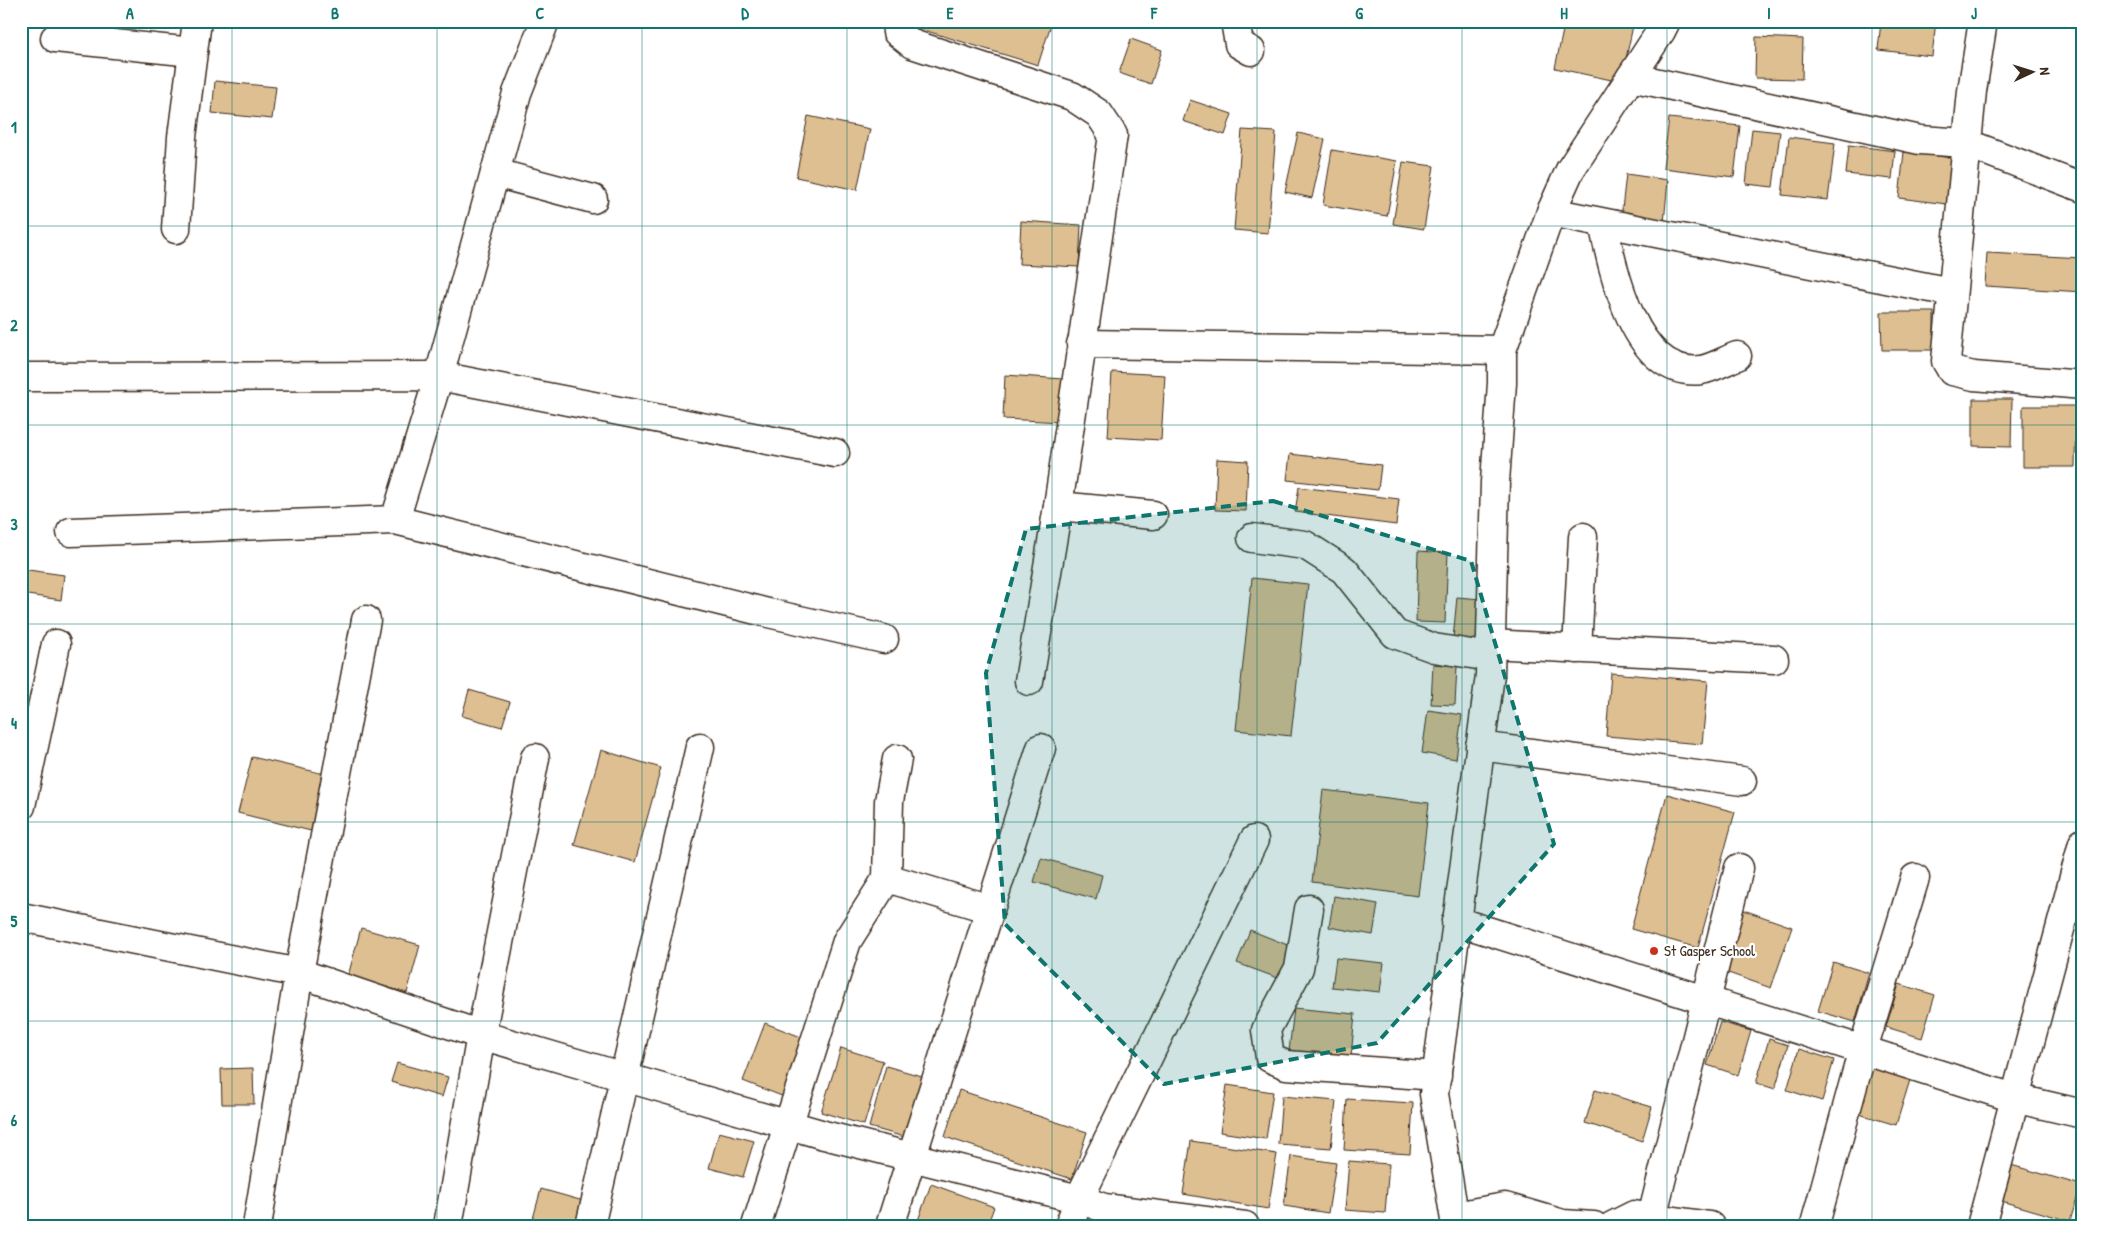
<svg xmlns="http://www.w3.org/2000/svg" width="2104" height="1247" font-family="'Patrick Hand',sans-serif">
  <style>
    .building { fill: #ddbf91; stroke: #3b2a1e }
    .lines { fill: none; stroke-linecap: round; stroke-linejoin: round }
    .minor-casing { stroke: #3b2a1e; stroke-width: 31 }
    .minor { stroke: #fff; stroke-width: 28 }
    .marked { fill: #0f766e; fill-opacity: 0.2; stroke: #0f766e; stroke-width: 4; stroke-dasharray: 10 6; stroke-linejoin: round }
    .grid { fill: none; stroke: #0f766e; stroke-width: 1; stroke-opacity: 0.55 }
    .poi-dot { fill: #c8321e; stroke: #fff; stroke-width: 2 }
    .labels { text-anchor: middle; stroke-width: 4.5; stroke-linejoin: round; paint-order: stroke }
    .poi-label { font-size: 15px; fill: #3b2a1e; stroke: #fff; text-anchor: start }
    .neatline { fill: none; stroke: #0f766e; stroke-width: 2 }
    .grid-label { font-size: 16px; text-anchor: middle; font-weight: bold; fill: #0f766e }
  </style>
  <rect width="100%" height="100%" fill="#fff"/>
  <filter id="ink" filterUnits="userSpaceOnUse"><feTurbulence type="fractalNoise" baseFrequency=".02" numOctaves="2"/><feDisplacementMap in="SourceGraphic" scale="10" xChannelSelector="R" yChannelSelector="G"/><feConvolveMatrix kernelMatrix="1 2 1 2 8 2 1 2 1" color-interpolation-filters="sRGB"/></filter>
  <g filter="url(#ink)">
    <g class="building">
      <path d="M 905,21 L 1052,21 L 1038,65 L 904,24 Z"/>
      <path d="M 1565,21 L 1634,21 L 1621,82 L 1555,68 Z"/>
      <path d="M 1881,21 L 1936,21 L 1932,56 L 1878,50 Z"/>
      <path d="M 1756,37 L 1803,39 L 1802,79 L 1755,78 Z"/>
      <path d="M 1131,39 L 1162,50 L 1151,84 L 1119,73 Z"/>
      <path d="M 215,81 L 276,87 L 272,119 L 212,113 Z"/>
      <path d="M 1190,100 L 1232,114 L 1225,135 L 1183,121 Z"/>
      <path d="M 808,116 L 870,129 L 857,190 L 796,177 Z"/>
      <path d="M 1669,118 L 1740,126 L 1734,177 L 1663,168 Z"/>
      <path d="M 1752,129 L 1780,132 L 1773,187 L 1746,184 Z"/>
      <path d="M 1242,130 L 1276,132 L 1268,233 L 1234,230 Z"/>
      <path d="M 1298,133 L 1325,139 L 1312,198 L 1285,192 Z"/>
      <path d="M 1789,137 L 1835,143 L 1828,200 L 1782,195 Z"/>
      <path d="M 1849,145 L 1895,151 L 1892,179 L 1846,174 Z"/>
      <path d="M 1332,150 L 1397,161 L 1387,216 L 1323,205 Z"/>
      <path d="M 1904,152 L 1953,158 L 1947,204 L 1899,198 Z"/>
      <path d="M 1403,162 L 1434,166 L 1424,229 L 1393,224 Z"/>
      <path d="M 1626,174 L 1668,180 L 1664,223 L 1621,218 Z"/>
      <path d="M 1021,221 L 1081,225 L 1079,267 L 1019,264 Z"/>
      <path d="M 1987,253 L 2083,258 L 2083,292 L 1985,286 Z"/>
      <path d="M 1881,312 L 1934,312 L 1934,350 L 1882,350 Z"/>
      <path d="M 1112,372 L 1165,375 L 1161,440 L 1108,437 Z"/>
      <path d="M 1005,375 L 1063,379 L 1061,422 L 1003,419 Z"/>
      <path d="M 1973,399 L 2012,399 L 2011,447 L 1973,446 Z"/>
      <path d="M 2023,406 L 2076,406 L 2075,467 L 2023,467 Z"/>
      <path d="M 1290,454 L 1381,465 L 1378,490 L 1287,480 Z"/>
      <path d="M 1217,459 L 1248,461 L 1246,511 L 1215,510 Z"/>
      <path d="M 1299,487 L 1399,499 L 1396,525 L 1295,512 Z"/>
      <path d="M 1418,551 L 1448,553 L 1445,623 L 1416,622 Z"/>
      <path d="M 21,569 L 64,575 L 61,600 L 21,594 Z"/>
      <path d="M 1252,578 L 1308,584 L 1291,736 L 1236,730 Z"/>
      <path d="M 1457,597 L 1481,599 L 1477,651 L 1452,649 Z"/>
      <path d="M 1433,664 L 1457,666 L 1455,705 L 1431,704 Z"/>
      <path d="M 1611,673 L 1708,681 L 1702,744 L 1606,736 Z"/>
      <path d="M 469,690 L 510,702 L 502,727 L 462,716 Z"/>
      <path d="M 1428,710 L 1462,715 L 1456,759 L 1422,753 Z"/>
      <path d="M 601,750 L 661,768 L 635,862 L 574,845 Z"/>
      <path d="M 252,757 L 333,776 L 319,833 L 238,813 Z"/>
      <path d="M 1323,790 L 1429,803 L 1418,896 L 1312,882 Z"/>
      <path d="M 1667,794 L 1735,812 L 1698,948 L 1631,929 Z"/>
      <path d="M 1041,858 L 1102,875 L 1096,899 L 1034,882 Z"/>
      <path d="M 1334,896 L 1378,904 L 1373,935 L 1329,927 Z"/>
      <path d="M 1738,908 L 1792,927 L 1771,988 L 1717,969 Z"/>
      <path d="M 361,928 L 420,945 L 407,993 L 348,976 Z"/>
      <path d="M 1250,930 L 1295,948 L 1283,980 L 1237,963 Z"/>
      <path d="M 1336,958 L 1384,963 L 1380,992 L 1332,987 Z"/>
      <path d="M 1833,962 L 1869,973 L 1855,1022 L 1818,1011 Z"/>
      <path d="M 1899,984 L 1935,995 L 1922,1038 L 1886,1027 Z"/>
      <path d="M 1294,1008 L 1355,1014 L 1351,1057 L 1289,1051 Z"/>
      <path d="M 1720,1022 L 1751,1031 L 1738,1075 L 1707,1065 Z"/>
      <path d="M 765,1023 L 809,1040 L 787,1098 L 743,1081 Z"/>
      <path d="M 1769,1039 L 1788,1045 L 1775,1089 L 1756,1083 Z"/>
      <path d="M 841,1048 L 883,1061 L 864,1125 L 821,1112 Z"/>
      <path d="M 1799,1049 L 1834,1060 L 1822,1101 L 1787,1090 Z"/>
      <path d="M 397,1063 L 448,1077 L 442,1097 L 391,1082 Z"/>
      <path d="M 886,1066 L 932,1079 L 915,1140 L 869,1127 Z"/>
      <path d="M 1869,1067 L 1910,1080 L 1896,1125 L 1856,1113 Z"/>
      <path d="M 253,1068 L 254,1104 L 222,1104 L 221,1069 Z"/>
      <path d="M 1227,1085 L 1273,1092 L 1266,1139 L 1220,1132 Z"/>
      <path d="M 959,1090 L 1087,1132 L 1072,1179 L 945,1137 Z"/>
      <path d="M 1595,1090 L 1652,1107 L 1642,1141 L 1585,1123 Z"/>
      <path d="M 1282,1096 L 1336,1101 L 1331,1148 L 1278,1144 Z"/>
      <path d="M 1347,1099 L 1413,1103 L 1410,1154 L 1344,1150 Z"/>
      <path d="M 719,1132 L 754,1141 L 743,1177 L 709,1168 Z"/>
      <path d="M 1191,1141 L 1277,1154 L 1268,1209 L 1183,1194 Z"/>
      <path d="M 1291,1156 L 1336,1163 L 1328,1213 L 1284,1206 Z"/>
      <path d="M 1349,1161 L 1389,1164 L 1385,1213 L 1345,1210 Z"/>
      <path d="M 2011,1165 L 2081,1185 L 2070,1221 L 2001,1201 Z"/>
      <path d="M 931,1184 L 994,1207 L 987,1226 L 916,1226 Z"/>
      <path d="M 541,1189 L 594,1204 L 588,1226 L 531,1226 Z"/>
    </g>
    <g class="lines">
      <defs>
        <g id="minor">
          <path d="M 896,21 L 897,32 L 912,44 L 1072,96 L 1099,114 L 1113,135 L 1058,506 L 1029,681"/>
          <path d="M 1235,21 L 1239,44 L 1251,51"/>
          <path d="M 1983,21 L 1972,91 L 1946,361 L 1952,371 L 1974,376 L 2083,385"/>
          <path d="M 55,38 L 193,52"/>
          <path d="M 1631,77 L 1920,140 L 1966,143 L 2083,188"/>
          <path d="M 495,173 L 593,199"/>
          <path d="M 1551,212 L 1951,292"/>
          <path d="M 1603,223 C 1613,271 1635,378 1701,370 C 1713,368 1726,360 1737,356"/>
          <path d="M 176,229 L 182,137 L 197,21"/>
          <path d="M 1081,344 L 1502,350"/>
          <path d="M 29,377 L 439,376 L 835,453"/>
          <path d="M 1058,506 L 1153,515"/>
          <path d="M 395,520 L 439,376 L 517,93 L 545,21"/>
          <path d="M 71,532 L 395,520 L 768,613 L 884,639"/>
          <path d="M 1252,538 L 1305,545 L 1344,570 L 1395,634 L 1434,648 L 1490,657"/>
          <path d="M 1490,644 L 1774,659"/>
          <path d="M 1577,649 L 1583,537"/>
          <path d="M 1480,746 L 1742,781"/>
          <path d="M 21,806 L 56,644"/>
          <path d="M 887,878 L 990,909"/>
          <path d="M 1309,909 L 1299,968 L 1266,1030 L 1270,1058 L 1286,1065 L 1437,1076"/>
          <path d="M 21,917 L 299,973 L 481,1035 L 624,1077 L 824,1135 L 1079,1199 L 1104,1208 L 1245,1226"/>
          <path d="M 1456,921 L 2014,1098 L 2083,1114"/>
          <path d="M 1455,1216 L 1505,1207 L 1563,1224 L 1594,1226"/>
          <path d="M 1652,1217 L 1739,868"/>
          <path d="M 1815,1224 L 1863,1049 L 1915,878"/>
          <path d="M 257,1226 L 299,973 L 366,620"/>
          <path d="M 448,1226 L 481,1035 L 535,758"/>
          <path d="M 590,1226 L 700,747"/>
          <path d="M 756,1226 L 847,941 L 887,878 L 889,801 L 897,759"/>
          <path d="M 890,1226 L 1041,748"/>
          <path d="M 1069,1226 L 1079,1199 L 1254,840"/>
          <path d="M 1456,1226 L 1434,1094 L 1490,675 L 1495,482 L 1502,383 L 1502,350 L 1551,212 L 1570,170 L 1661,31 L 1666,21"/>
          <path d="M 1612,1226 L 1634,1215 L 1710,1226"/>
          <path d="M 1981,1226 L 2083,843"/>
        </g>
      </defs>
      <use href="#minor" class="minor-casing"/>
      <use href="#minor" class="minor"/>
    </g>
  </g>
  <path class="marked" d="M 1273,501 L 1471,561 L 1554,844 L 1377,1043 L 1164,1084 L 1005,924 L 986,673 L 1026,529 Z"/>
  <path class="grid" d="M 232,21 L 232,1226M 437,21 L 437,1226M 642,21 L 642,1226M 847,21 L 847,1226M 1052,21 L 1052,1226M 1257,21 L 1257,1226M 1462,21 L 1462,1226M 1667,21 L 1667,1226M 1872,21 L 1872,1226M 21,226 L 2083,226M 21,425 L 2083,425M 21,624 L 2083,624M 21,822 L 2083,822M 21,1021 L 2083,1021"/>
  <circle class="poi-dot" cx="1654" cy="951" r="5"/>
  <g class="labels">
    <g class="poi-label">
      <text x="1664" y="956">St Gasper School</text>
    </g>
  </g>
  <rect width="2104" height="1247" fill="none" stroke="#fff" stroke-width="55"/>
  <g transform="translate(2032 72) rotate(86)" stroke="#ffffff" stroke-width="4" paint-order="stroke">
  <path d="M0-4L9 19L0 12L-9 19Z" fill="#3b2a1e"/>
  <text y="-8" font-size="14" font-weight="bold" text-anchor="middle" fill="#3b2a1e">N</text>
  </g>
  <rect x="28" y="28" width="2048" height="1192" class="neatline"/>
  <g class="grid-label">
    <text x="130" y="19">A</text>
    <text x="335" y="19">B</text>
    <text x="540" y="19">C</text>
    <text x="745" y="19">D</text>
    <text x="950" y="19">E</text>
    <text x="1154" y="19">F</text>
    <text x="1359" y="19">G</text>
    <text x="1564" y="19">H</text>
    <text x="1769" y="19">I</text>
    <text x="1974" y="19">J</text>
    <text x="14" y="133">1</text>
    <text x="14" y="331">2</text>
    <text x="14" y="530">3</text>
    <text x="14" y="729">4</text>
    <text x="14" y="927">5</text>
    <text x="14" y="1126">6</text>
  </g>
</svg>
